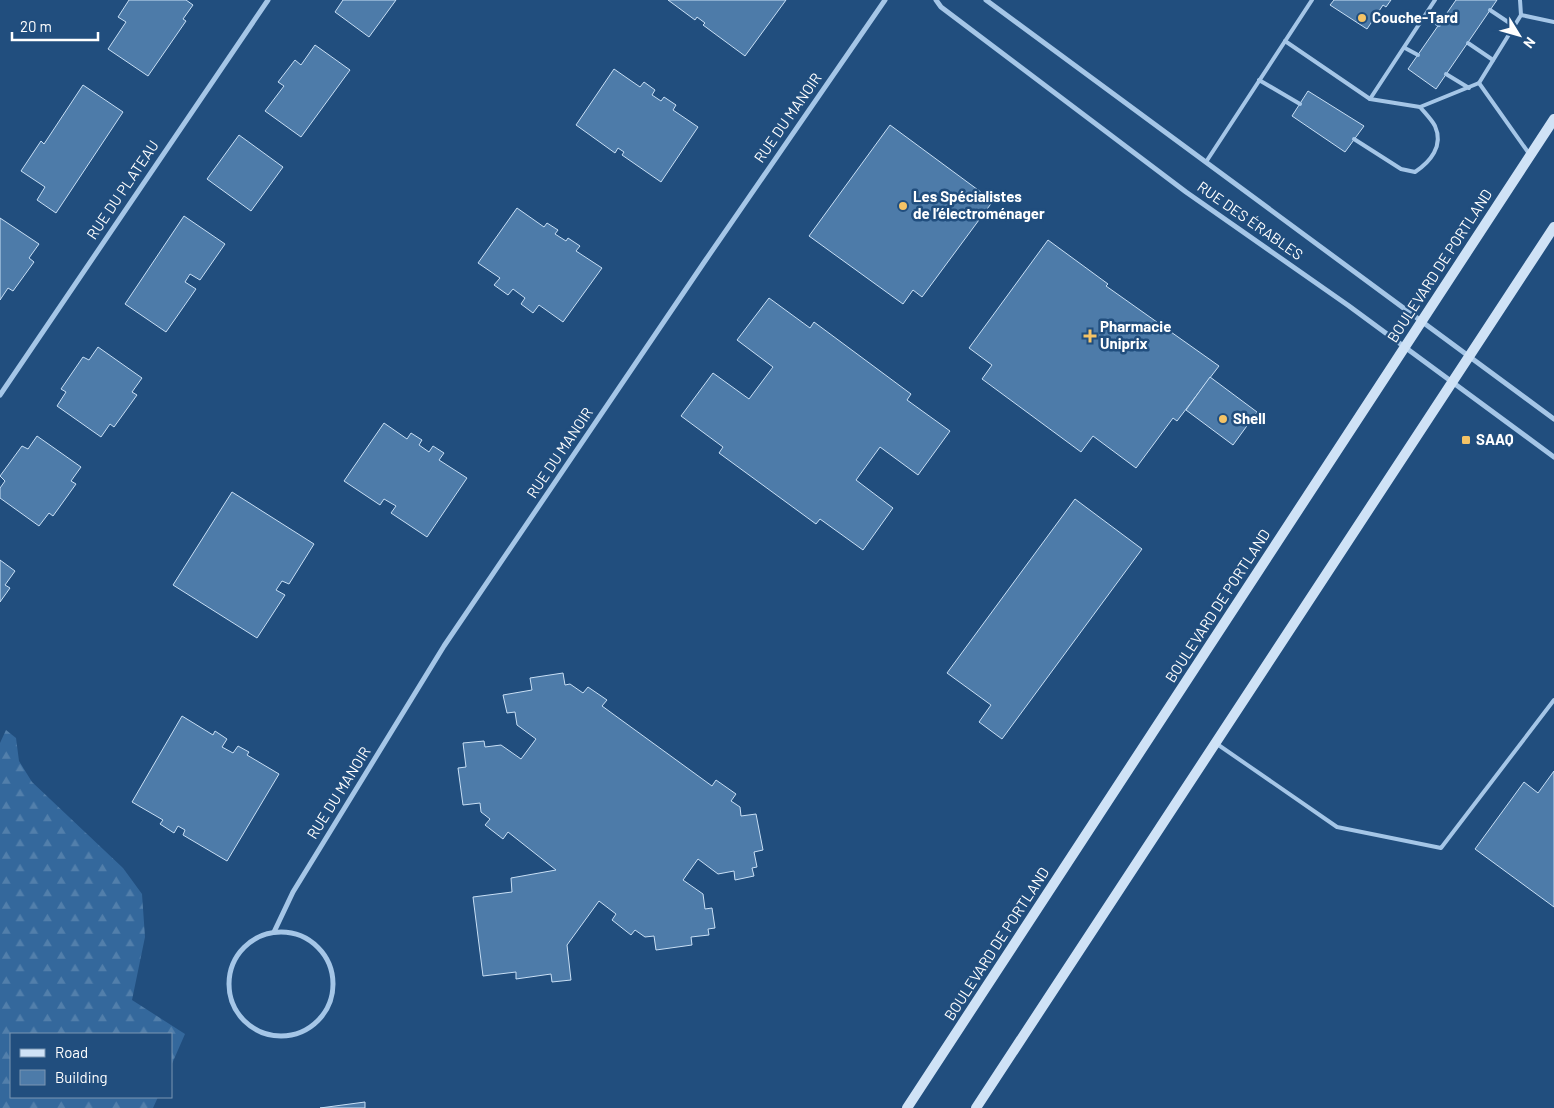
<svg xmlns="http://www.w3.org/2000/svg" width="1554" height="1108" font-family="Barlow,sans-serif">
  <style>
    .forest { fill: url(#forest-firs) }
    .building { fill: #4d7ba9; stroke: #c8dff5 }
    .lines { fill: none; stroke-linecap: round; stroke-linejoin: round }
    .lane { stroke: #a5c6e7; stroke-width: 4 }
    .street { stroke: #a5c6e7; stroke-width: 5 }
    .secondary { stroke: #cfe2f6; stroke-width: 10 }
    .poi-dot { fill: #f4c366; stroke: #214e7e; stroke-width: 2 }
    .labels { text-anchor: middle; stroke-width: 5; stroke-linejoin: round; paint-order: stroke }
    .poi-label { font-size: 15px; font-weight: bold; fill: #fff; stroke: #214e7e; text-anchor: start }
    .street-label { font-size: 15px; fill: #fff; stroke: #214e7e }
  </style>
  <defs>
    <pattern id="forest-firs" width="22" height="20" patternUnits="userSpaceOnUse" patternTransform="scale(1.25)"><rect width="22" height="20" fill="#34689c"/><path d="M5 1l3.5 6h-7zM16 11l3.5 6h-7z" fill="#527fab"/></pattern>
  </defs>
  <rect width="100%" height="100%" fill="#214e7e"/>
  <path class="forest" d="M 6,730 L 16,738 L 19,761 L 32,782 L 123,868 L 142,894 L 145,937 L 132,1000 L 185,1034 L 171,1066 L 171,1034 L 11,1034 L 11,1097 L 158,1097 L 153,1108 L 0,1108 L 0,743 Z"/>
  <g class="building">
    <path d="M 129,0 L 186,0 L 193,5 L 183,19 L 186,21 L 148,76 L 108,49 L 126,22 L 118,17 Z"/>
    <path d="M 343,0 L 396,0 L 369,37 L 335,12 Z"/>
    <path d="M 668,0 L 786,0 L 745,56 L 703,25 L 705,23 L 697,17 L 695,20 Z"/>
    <path d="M 1334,0 L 1391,0 L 1386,7 L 1383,5 L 1367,29 L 1330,5 Z"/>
    <path d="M 1456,0 L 1497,0 L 1436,89 L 1408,69 Z"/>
    <path d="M 315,45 L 350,70 L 301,137 L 265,111 L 284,86 L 278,82 L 295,60 L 301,65 Z"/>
    <path d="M 614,69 L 640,87 L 644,82 L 655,90 L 652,95 L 661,101 L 664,97 L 676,105 L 673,110 L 698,127 L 661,182 L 622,155 L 624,152 L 618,148 L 615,153 L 576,125 Z"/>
    <path d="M 83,85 L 123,112 L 56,213 L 37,200 L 45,187 L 21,171 L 41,141 L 44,144 Z"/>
    <path d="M 1308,91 L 1364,126 L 1345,152 L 1292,116 Z"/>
    <path d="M 890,125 L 993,201 L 922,297 L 913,290 L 903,304 L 809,236 Z"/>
    <path d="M 239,135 L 283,167 L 251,211 L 207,179 Z"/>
    <path d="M 517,208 L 544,227 L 547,223 L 558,230 L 555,234 L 566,241 L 568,238 L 580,246 L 576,251 L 602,268 L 563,322 L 539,305 L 533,313 L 521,304 L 525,298 L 513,289 L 508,295 L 494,285 L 500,278 L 478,263 Z"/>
    <path d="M 184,216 L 225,244 L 200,280 L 190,274 L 185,282 L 196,289 L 166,332 L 125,304 Z"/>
    <path d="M 0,218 L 39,244 L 29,258 L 34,262 L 13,291 L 8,288 L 0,300 Z"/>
    <path d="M 1048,240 L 1108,284 L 1106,286 L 1219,366 L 1177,421 L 1173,418 L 1136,468 L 1093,436 L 1081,452 L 982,379 L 992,365 L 969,348 Z"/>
    <path d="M 769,298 L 810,328 L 814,322 L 911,394 L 907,400 L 950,431 L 918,475 L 880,447 L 856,480 L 893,508 L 863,550 L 820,519 L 816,524 L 719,453 L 723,447 L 681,416 L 713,373 L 749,399 L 773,367 L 737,340 Z"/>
    <path d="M 98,347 L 142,378 L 132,392 L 137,395 L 114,427 L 110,424 L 101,437 L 57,406 L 66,392 L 61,389 L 83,357 L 89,360 Z"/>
    <path d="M 1210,377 L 1257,412 L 1233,445 L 1186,410 Z"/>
    <path d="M 384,423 L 407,439 L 411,433 L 422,440 L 419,445 L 429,452 L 433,446 L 444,453 L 439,460 L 467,478 L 427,537 L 391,513 L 396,506 L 384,499 L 380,505 L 344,481 Z"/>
    <path d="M 37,436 L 81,467 L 71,481 L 76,484 L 53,516 L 49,513 L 39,526 L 0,498 L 0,488 L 5,481 L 0,476 L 22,446 L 28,449 Z"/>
    <path d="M 232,492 L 314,544 L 289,584 L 282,581 L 276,590 L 285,595 L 257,638 L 173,585 Z"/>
    <path d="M 1075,499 L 1142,549 L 1002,739 L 979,722 L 991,705 L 947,673 Z"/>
    <path d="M 0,560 L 15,571 L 5,585 L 10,588 L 0,602 Z"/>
    <path d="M 563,673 L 565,685 L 570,684 L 583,693 L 588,687 L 607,700 L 602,706 L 712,786 L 716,780 L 736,794 L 731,801 L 740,807 L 741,816 L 756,814 L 763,850 L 754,852 L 757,867 L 752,868 L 754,876 L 735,880 L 734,871 L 718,874 L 698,859 L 683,880 L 703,894 L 705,909 L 712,908 L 715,928 L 708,929 L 709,935 L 691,937 L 692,945 L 656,950 L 654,936 L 645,937 L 635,930 L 631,935 L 612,920 L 616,914 L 599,901 L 567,945 L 571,980 L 552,982 L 551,974 L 516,979 L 516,972 L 483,976 L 473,897 L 512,892 L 511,878 L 556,870 L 508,832 L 503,839 L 485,825 L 490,819 L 481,812 L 480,803 L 463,805 L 458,768 L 466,767 L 463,743 L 484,741 L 485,747 L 501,745 L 521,759 L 536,739 L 517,725 L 515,712 L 507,713 L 503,695 L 532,690 L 530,678 Z"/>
    <path d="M 182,716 L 213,735 L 215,731 L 227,739 L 222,747 L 233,753 L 238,746 L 249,752 L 247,755 L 279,774 L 227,861 L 183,835 L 185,830 L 178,826 L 174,833 L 160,824 L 163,820 L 132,802 Z"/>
    <path d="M 1554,771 L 1554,907 L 1475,849 L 1524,782 L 1538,793 Z"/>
    <path d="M 365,1102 L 365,1108 L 320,1108 Z"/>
  </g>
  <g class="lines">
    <g class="lane">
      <path d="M 1490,10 L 1514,26"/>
      <path d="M 1521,15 L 1554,22"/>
      <path d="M 1425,16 L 1439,25"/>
      <path d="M 1285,41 L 1370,99 L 1420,107 L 1479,83 L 1521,15 L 1520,0"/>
      <path d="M 1468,43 L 1493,60"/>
      <path d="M 1405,48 L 1418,55"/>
      <path d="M 1446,74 L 1469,88"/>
      <path d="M 1259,80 L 1300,104"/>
      <path d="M 1479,83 L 1530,155"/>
      <path d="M 1370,99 L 1435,0"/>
      <path d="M 1354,139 L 1401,169 L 1415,172 C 1430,162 1444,146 1435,126 C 1432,120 1425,113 1420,107"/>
      <path d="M 1206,162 L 1312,0"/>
      <path d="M 1217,744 L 1337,827 L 1441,848 L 1554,700"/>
    </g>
    <g class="street">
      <path d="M 936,0 L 941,7 L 1186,192 L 1349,306 L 1554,457"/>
      <path d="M 986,0 L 1554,419"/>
      <path d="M 0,395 L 268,0"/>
      <path d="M 274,932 L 293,892 L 444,646 L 705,261 L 885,0"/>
      <circle cx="281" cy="984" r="52"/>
    </g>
    <g class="secondary">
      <path d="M 907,1108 L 1554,119"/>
      <path d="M 976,1108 L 1554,227"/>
    </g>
  </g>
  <g class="poi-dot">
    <circle cx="1362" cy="18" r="5"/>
    <circle cx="903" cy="206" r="5"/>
    <path d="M1087.5 328.5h5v5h5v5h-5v5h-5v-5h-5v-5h5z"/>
    <circle cx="1223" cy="419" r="5"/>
    <rect x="1461" y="435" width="10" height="10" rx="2.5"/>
  </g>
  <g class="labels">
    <g class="poi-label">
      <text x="1372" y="23">Couche-Tard</text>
      <text x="913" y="202">Les Spécialistes<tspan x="913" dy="17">de l’électroménager</tspan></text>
      <text x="1100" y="332">Pharmacie<tspan x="1100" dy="17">Uniprix</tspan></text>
      <text x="1233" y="424">Shell</text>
      <text x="1476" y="445">SAAQ</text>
    </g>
    <g class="street-label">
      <text transform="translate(788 118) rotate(-55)" y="5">RUE DU MANOIR</text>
      <text transform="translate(123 190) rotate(-56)" y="5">RUE DU PLATEAU</text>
      <text transform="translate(1250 221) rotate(35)" y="5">RUE DES ÉRABLES</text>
      <text transform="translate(1440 266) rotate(-57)" y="5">BOULEVARD DE PORTLAND</text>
      <text transform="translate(560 453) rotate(-56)" y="5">RUE DU MANOIR</text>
      <text transform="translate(1218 606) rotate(-57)" y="5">BOULEVARD DE PORTLAND</text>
      <text transform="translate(339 793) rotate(-58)" y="5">RUE DU MANOIR</text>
      <text transform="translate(997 944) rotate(-57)" y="5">BOULEVARD DE PORTLAND</text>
    </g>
  </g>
  <rect x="10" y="1033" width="162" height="65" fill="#214e7e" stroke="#7a95b2"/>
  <rect x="20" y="1049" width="25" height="8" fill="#cfe2f6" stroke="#7a95b2"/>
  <text x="55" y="1058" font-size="15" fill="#ffffff">Road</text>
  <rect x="20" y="1070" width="25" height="15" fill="#4d7ba9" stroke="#7a95b2"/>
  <text x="55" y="1083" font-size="15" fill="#ffffff">Building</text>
  <g transform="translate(1519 35) rotate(127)" stroke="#214e7e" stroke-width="4" paint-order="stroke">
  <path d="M0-4L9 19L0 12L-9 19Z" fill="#ffffff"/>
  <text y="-8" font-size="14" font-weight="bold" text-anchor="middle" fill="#ffffff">N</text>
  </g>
  <path d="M12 32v8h86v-8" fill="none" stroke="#ffffff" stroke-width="2.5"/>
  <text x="20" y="32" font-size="15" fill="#ffffff" stroke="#214e7e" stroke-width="4" paint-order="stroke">20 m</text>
</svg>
